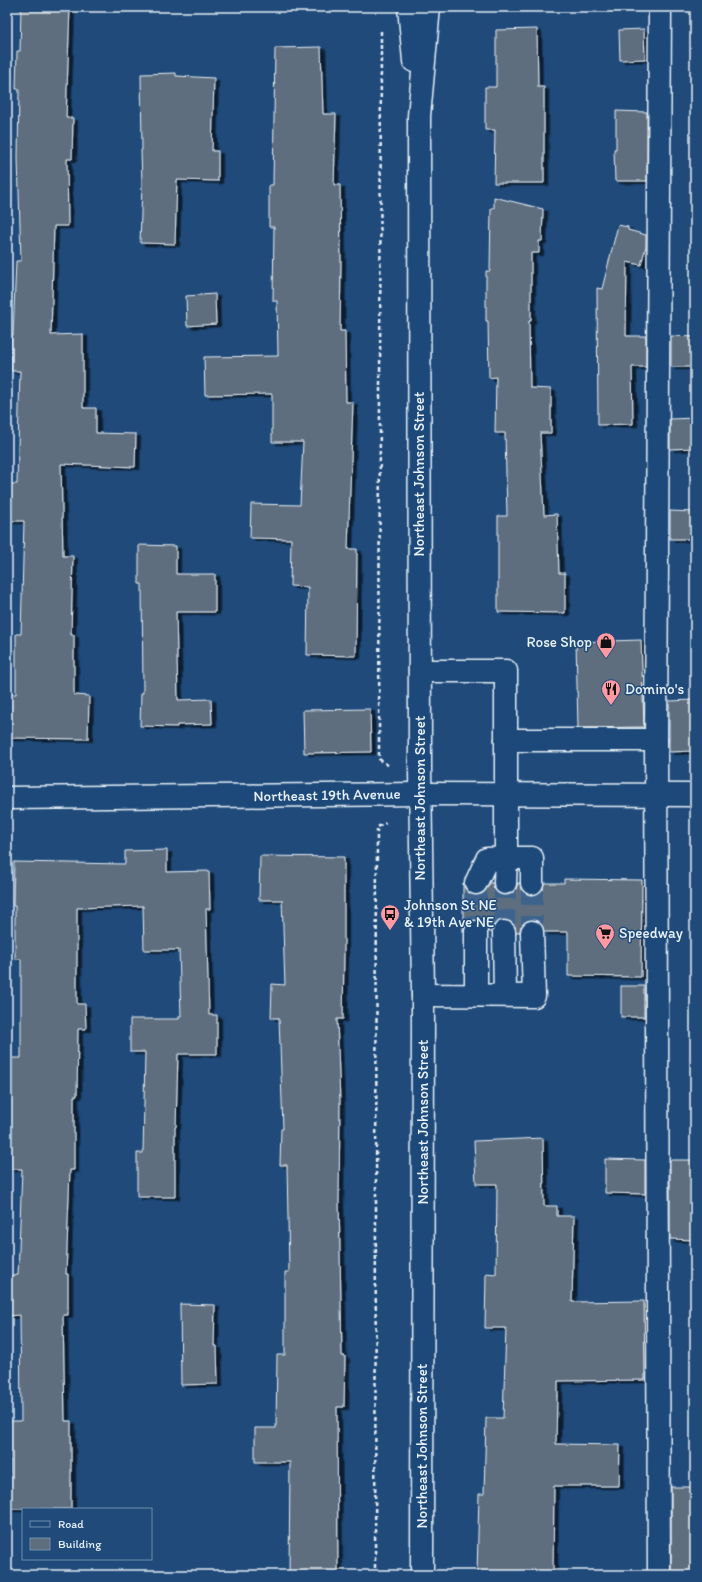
<svg xmlns="http://www.w3.org/2000/svg" width="702" height="1582" font-family="Itim,sans-serif">
  <style>
    .building { fill: #5f6e7f; stroke: #e8f1f8; filter: url(#shadow) }
    .lines { fill: none; stroke-linecap: round; stroke-linejoin: round }
    .minor-tunnel { stroke: #3d638d; stroke-width: 22; stroke-dasharray: 22 11; stroke-linecap: butt }
    .minor-casing { stroke: #e8f1f8; stroke-width: 25 }
    .major-casing { stroke: #e8f1f8; stroke-width: 25 }
    .path { stroke: #e8f1f8; stroke-width: 2.5; stroke-dasharray: 4 3; stroke-linecap: butt }
    .minor { stroke: #1f4a7a; stroke-width: 22 }
    .major { stroke: #1f4a7a; stroke-width: 22 }
    .labels { text-anchor: middle; stroke-width: 3; stroke-linejoin: round; paint-order: stroke }
    .street-label { font-size: 15px; fill: #e8f1f8; stroke: #1f4a7a }
    .poi-label { font-size: 15px; fill: #e8f1f8; stroke: #1f4a7a; text-anchor: start }
  </style>
  <defs>
    <filter id="shadow"><feDropShadow dx="4.5" dy="2.5" stdDeviation="0" flood-color="#0009"/></filter>
  </defs>
  <rect width="100%" height="100%" fill="#1f4a7a"/>
  <filter id="ink" filterUnits="userSpaceOnUse"><feTurbulence type="fractalNoise" baseFrequency=".025" numOctaves="2"/><feDisplacementMap in="SourceGraphic" scale="8" xChannelSelector="R" yChannelSelector="G"/><feConvolveMatrix kernelMatrix="1 2 1 2 8 2 1 2 1" color-interpolation-filters="sRGB"/></filter>
  <g filter="url(#ink)">
    <g class="building">
      <path d="M 21,7 L 70,7 L 66,118 L 73,118 L 72,159 L 67,159 L 68,226 L 54,226 L 51,335 L 83,334 L 83,408 L 96,408 L 96,433 L 136,434 L 135,467 L 61,464 L 63,556 L 73,556 L 71,635 L 74,635 L 74,695 L 89,696 L 88,739 L 8,738 L 8,694 L 16,694 L 16,634 L 21,634 L 24,521 L 9,521 L 8,484 L 17,484 L 20,371 L 11,371 L 11,335 L 13,335 L 16,261 L 21,261 L 18,158 L 19,89 L 16,89 L 17,51 L 20,51 Z"/>
      <path d="M 537,29 L 538,87 L 544,87 L 544,183 L 494,183 L 495,130 L 485,130 L 485,87 L 496,87 L 496,30 Z"/>
      <path d="M 644,29 L 645,59 L 620,60 L 619,30 Z"/>
      <path d="M 321,47 L 323,114 L 336,114 L 334,185 L 340,185 L 341,261 L 340,331 L 345,331 L 346,402 L 353,402 L 348,549 L 357,549 L 356,656 L 307,655 L 308,587 L 290,586 L 291,539 L 250,538 L 251,504 L 300,505 L 303,442 L 272,442 L 272,394 L 205,395 L 204,357 L 278,356 L 277,301 L 273,301 L 274,227 L 269,227 L 269,185 L 273,185 L 275,48 Z"/>
      <path d="M 176,73 L 176,76 L 214,78 L 212,151 L 218,151 L 218,181 L 177,180 L 175,244 L 140,243 L 142,184 L 141,150 L 142,150 L 141,74 Z"/>
      <path d="M 616,111 L 647,112 L 647,181 L 615,181 L 614,149 L 616,149 Z"/>
      <path d="M 494,197 L 543,209 L 542,241 L 539,241 L 539,253 L 531,253 L 531,321 L 529,321 L 530,388 L 551,389 L 551,433 L 540,433 L 544,515 L 557,514 L 559,573 L 565,573 L 565,613 L 498,612 L 498,516 L 507,516 L 505,433 L 495,433 L 496,377 L 489,378 L 488,321 L 486,321 L 486,271 L 490,271 L 491,208 L 494,208 Z"/>
      <path d="M 618,225 L 628,227 L 628,230 L 646,235 L 646,246 L 641,265 L 627,262 L 626,336 L 646,336 L 646,367 L 632,367 L 633,424 L 598,425 L 597,288 L 602,289 Z"/>
      <path d="M 215,294 L 216,324 L 187,326 L 186,296 Z"/>
      <path d="M 671,336 L 695,337 L 695,367 L 671,367 Z"/>
      <path d="M 695,418 L 695,448 L 670,449 L 670,419 Z"/>
      <path d="M 670,511 L 694,512 L 694,539 L 670,539 Z"/>
      <path d="M 139,545 L 176,546 L 176,574 L 215,574 L 215,612 L 176,612 L 178,700 L 211,699 L 212,724 L 177,725 L 177,727 L 140,726 L 141,693 L 143,693 L 142,584 L 139,584 Z"/>
      <path d="M 641,640 L 644,727 L 578,728 L 576,642 Z"/>
      <path d="M 695,700 L 695,751 L 669,752 L 669,701 Z"/>
      <path d="M 370,709 L 371,752 L 304,753 L 303,710 Z"/>
      <path d="M 167,850 L 167,872 L 209,871 L 210,909 L 206,909 L 209,1015 L 217,1015 L 217,1054 L 178,1054 L 176,1127 L 175,1127 L 175,1197 L 137,1197 L 137,1153 L 143,1153 L 145,1052 L 130,1052 L 130,1019 L 179,1019 L 179,1016 L 181,1016 L 179,950 L 144,950 L 143,906 L 77,908 L 77,1004 L 85,1004 L 86,1029 L 78,1029 L 77,1096 L 74,1096 L 74,1170 L 70,1170 L 66,1274 L 68,1274 L 68,1315 L 63,1315 L 65,1421 L 71,1421 L 71,1509 L 9,1509 L 10,1460 L 9,1460 L 9,1421 L 21,1421 L 20,1315 L 8,1316 L 8,1276 L 18,1275 L 22,1169 L 10,1169 L 11,1058 L 21,1058 L 21,959 L 15,959 L 15,906 L 13,906 L 14,862 L 125,864 L 125,851 Z"/>
      <path d="M 260,856 L 344,857 L 344,953 L 343,1019 L 337,1019 L 340,1103 L 339,1200 L 342,1356 L 345,1356 L 344,1407 L 337,1407 L 338,1575 L 289,1575 L 290,1462 L 255,1462 L 255,1428 L 276,1428 L 277,1355 L 285,1355 L 285,1272 L 289,1272 L 287,1165 L 280,1165 L 281,1129 L 283,1129 L 279,1018 L 271,1018 L 272,984 L 285,985 L 282,900 L 259,900 Z"/>
      <path d="M 564,879 L 642,880 L 641,977 L 568,976 L 568,932 L 544,932 L 542,925 L 538,921 L 531,920 L 526,921 L 521,926 L 520,932 L 516,932 L 515,926 L 510,921 L 503,920 L 497,922 L 493,926 L 492,932 L 488,932 L 487,926 L 483,921 L 476,920 L 469,921 L 465,925 L 463,932 L 463,883 L 466,890 L 471,894 L 478,895 L 483,893 L 490,883 L 493,883 L 494,888 L 498,893 L 505,895 L 511,894 L 516,889 L 518,883 L 520,883 L 521,889 L 525,894 L 532,895 L 538,894 L 543,890 L 544,883 L 564,883 Z"/>
      <rect x="621" y="986" width="23" height="31"/>
      <path d="M 543,1138 L 544,1206 L 557,1206 L 557,1216 L 574,1216 L 572,1302 L 644,1301 L 645,1380 L 558,1381 L 558,1396 L 557,1396 L 556,1444 L 620,1445 L 619,1486 L 554,1486 L 553,1575 L 477,1575 L 479,1494 L 484,1494 L 486,1418 L 503,1418 L 506,1328 L 485,1328 L 486,1273 L 496,1274 L 497,1184 L 476,1184 L 474,1141 Z"/>
      <path d="M 605,1159 L 645,1160 L 645,1194 L 605,1193 Z"/>
      <path d="M 670,1160 L 695,1160 L 695,1240 L 670,1239 Z"/>
      <path d="M 180,1304 L 215,1305 L 214,1346 L 217,1346 L 218,1384 L 181,1385 Z"/>
      <rect x="671" y="1487" width="24" height="88"/>
    </g>
    <g class="lines">
      <g class="minor-tunnel">
        <path d="M 476,883 L 476,932"/>
        <path d="M 532,883 L 532,932"/>
        <path d="M 504,932 L 505,883"/>
      </g>
      <defs>
        <g id="minor">
          <path d="M 420,671 L 506,671 L 506,858 L 532,858 L 532,883"/>
          <path d="M 506,740 L 656,740"/>
          <path d="M 7,798 L 420,794 L 695,795"/>
          <path d="M 476,883 L 487,859 L 506,858 L 505,883"/>
          <path d="M 476,932 L 476,995"/>
          <path d="M 504,932 L 505,995"/>
          <path d="M 423,995 L 534,996 L 532,932"/>
          <path d="M 659,1575 L 656,740 L 660,7"/>
        </g>
        <g id="major">
          <path d="M 409,7 L 414,61"/>
          <path d="M 422,1575 L 423,995 L 420,769 L 419,116 L 429,7"/>
        </g>
      </defs>
      <use href="#minor" class="minor-casing"/>
      <use href="#major" class="major-casing"/>
      <g class="path">
        <path d="M 381,31 L 379,752 L 379,759 L 389,766"/>
        <path d="M 375,1575 L 377,827 L 386,823"/>
      </g>
      <use href="#minor" class="minor"/>
      <use href="#major" class="major"/>
    </g>
  </g>
  <defs>
    <symbol id="shop-pin" viewBox="-11 -11 22 30"><path d="M0 17L-7.5 6A9.5 9.5 0 1 1 7.5 6Z" fill="#ff9aa2" stroke="#1f4a7a"/><path d="M-5-2.5h2.3a2.7 3.5 0 0 1 5.4 0H5L5.5 6h-11ZM-1.5-2.5h3a1.5 2.3 0 0 0-3 0Z" fill="#111"/></symbol>
    <symbol id="restaurant-pin" viewBox="-11 -11 22 30"><path d="M0 17L-7.5 6A9.5 9.5 0 1 1 7.5 6Z" fill="#ff9aa2" stroke="#1f4a7a"/><path d="M-5-6h1v4h1v-4h1v4h1v-4h1v5L-1.5 .5V6h-2V.5L-5-1ZM5-6V6H3V1.5H1.5Q1.5-4 5-6Z" fill="#111"/></symbol>
    <symbol id="bus-pin" viewBox="-11 -11 22 30"><path d="M0 17L-7.5 6A9.5 9.5 0 1 1 7.5 6Z" fill="#ff9aa2" stroke="#1f4a7a"/><path d="M-5-6H5V4H4V6H2V4H-2V6H-4V4H-5ZM-3.5-4V0h7V-4ZM-3.5 1.2v1.5H-2V1.2ZM2 1.2v1.5H3.5V1.2Z" fill="#111"/></symbol>
    <symbol id="supermarket-pin" viewBox="-11 -11 22 30"><path d="M0 17L-7.5 6A9.5 9.5 0 1 1 7.5 6Z" fill="#ff9aa2" stroke="#1f4a7a"/><path d="M-6-5.5h2.5l.6 2H6L4.5 2H-2.5L-4.4-4H-6ZM-1.5 3.2a1.3 1.3 0 1 0 .1 0ZM3 3.2a1.3 1.3 0 1 0 .1 0Z" fill="#111"/></symbol>
  </defs>
  <g fill-rule="evenodd">
    <use href="#shop-pin" x="595" y="631" width="22" height="30"/>
    <use href="#restaurant-pin" x="600" y="678" width="22" height="30"/>
    <use href="#bus-pin" x="379" y="903" width="22" height="30"/>
    <use href="#supermarket-pin" x="594" y="922" width="22" height="30"/>
  </g>
  <g class="labels">
    <g class="street-label">
      <text transform="translate(419 474) rotate(-90)" y="5">Northeast Johnson Street</text>
      <text transform="translate(327 795) rotate(-1)" y="5">Northeast 19th Avenue</text>
      <text transform="translate(420 798) rotate(-90)" y="5">Northeast Johnson Street</text>
      <text transform="translate(423 1122) rotate(-90)" y="5">Northeast Johnson Street</text>
      <text transform="translate(422 1446) rotate(-90)" y="5">Northeast Johnson Street</text>
    </g>
    <g class="poi-label">
      <text x="592" y="647" text-anchor="end">Rose Shop</text>
      <text x="625" y="694">Domino's</text>
      <text x="404" y="910">Johnson St NE<tspan x="404" dy="17">&amp; 19th Ave NE</tspan></text>
      <text x="619" y="938">Speedway</text>
    </g>
  </g>
  <rect width="702" height="1582" fill="none" stroke="#1f4a7a" stroke-width="24"/>
  <rect x="12" y="12" width="678" height="1558" fill="none" stroke="#e8f1f8" stroke-width="1.5" filter="url(#ink)"/>
  <rect x="22" y="1508" width="130" height="52" fill="#1f4a7a" stroke="#6f8dac"/>
  <rect x="30" y="1521" width="20" height="6" fill="#1f4a7a" stroke="#6f8dac"/>
  <text x="58" y="1528" font-size="12" fill="#e8f1f8">Road</text>
  <rect x="30" y="1538" width="20" height="12" fill="#5f6e7f" stroke="#6f8dac"/>
  <text x="58" y="1548" font-size="12" fill="#e8f1f8">Building</text>
</svg>
